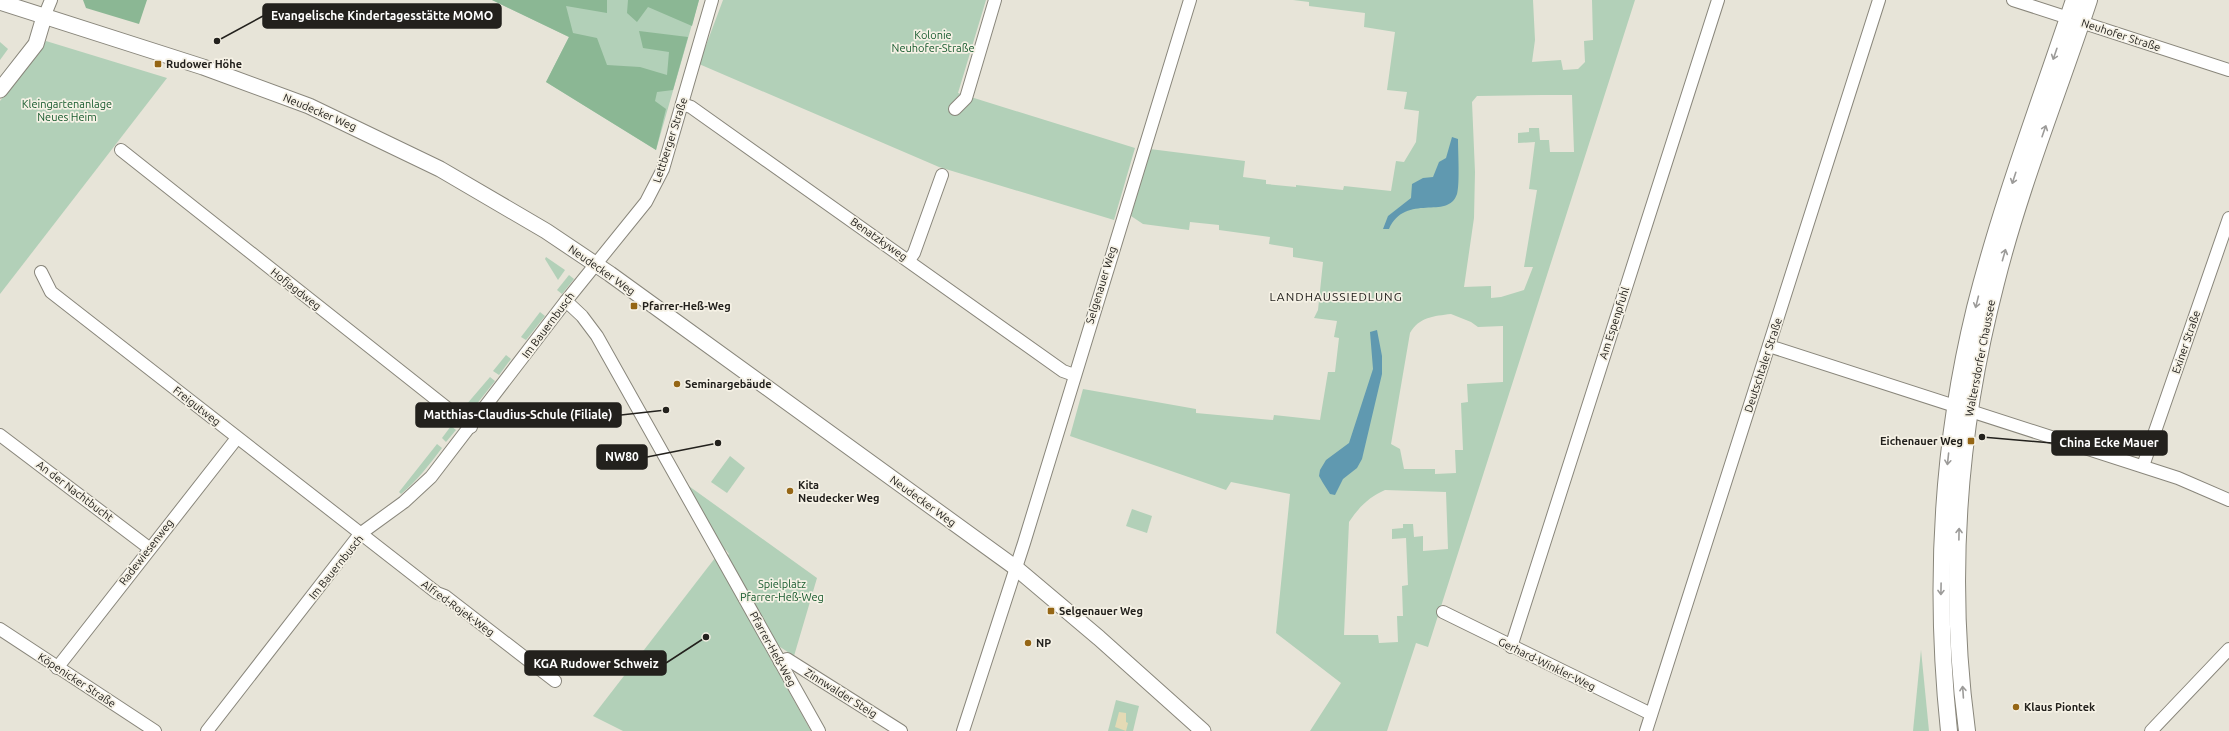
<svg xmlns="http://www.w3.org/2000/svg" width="2229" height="731" font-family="Ubuntu,sans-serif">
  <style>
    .green { fill: #b2d0b8; fill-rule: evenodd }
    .forest { fill: #8bb794 }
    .sand { fill: #e4dab5 }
    .water { fill: #6099b0 }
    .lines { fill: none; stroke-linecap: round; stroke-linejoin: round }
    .minor-casing { stroke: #89867b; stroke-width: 14 }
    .tertiary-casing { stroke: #89867b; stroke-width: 17 }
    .secondary-casing { stroke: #89867b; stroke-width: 18 }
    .minor { stroke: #fff; stroke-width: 12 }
    .tertiary { stroke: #fff; stroke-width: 15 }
    .secondary { stroke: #fff; stroke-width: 16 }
    .oneway { stroke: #9c9b99 }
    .poi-dot { fill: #956615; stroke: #f5f1e5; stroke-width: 1.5 }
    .labels { text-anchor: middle; stroke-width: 3.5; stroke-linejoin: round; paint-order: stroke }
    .park-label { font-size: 11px; fill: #15592c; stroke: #f5f1e5 }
    .street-label { font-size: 11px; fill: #23211d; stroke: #f5f1e5 }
    .poi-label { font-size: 11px; font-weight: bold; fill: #23211d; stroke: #f5f1e5; text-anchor: start }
    .neighbourhood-label { font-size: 12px; letter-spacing: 1px; fill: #23211d; stroke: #f5f1e5 }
    .leader { fill: none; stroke: #23211d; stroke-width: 1.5 }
    .callout-dot { fill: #23211d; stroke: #f5f1e5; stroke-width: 1.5 }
    .callout { fill: #23211d; stroke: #23211d; stroke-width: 1.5 }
    .callout-label { font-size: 12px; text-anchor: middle; font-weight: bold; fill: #fff }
  </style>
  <rect width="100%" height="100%" fill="#e7e4d8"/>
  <g class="green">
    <path d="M 492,0 L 699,0 L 656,150 L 546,82 L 569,37 Z"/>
    <path d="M 723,0 L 986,0 L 958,93 L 1135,148 L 1114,220 L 939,167 L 699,64 Z"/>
    <path d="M 1293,0 L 1533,0 L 1535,40 L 1532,62 L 1561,60 L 1563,70 L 1578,69 L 1585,62 L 1584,41 L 1593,40 L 1592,0 L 1635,0 L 1428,647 L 1416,643 L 1387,731 L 1310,731 L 1341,683 L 1276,633 L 1290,494 L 1231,482 L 1226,490 L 1070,436 L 1083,389 L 1196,409 L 1196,413 L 1273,420 L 1274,415 L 1320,420 L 1328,372 L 1335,372 L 1339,338 L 1334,337 L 1337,321 L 1314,318 L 1318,310 L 1323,262 L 1293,257 L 1293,248 L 1269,244 L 1270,237 L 1219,230 L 1219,225 L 1190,222 L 1189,230 L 1143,224 L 1131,216 L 1150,149 L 1245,161 L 1243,177 L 1266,180 L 1266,184 L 1296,187 L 1296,185 L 1343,190 L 1344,186 L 1391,191 L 1396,161 L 1404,162 L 1416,142 L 1419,111 L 1404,109 L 1407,92 L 1387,90 L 1395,32 L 1364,27 L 1365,13 L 1309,6 L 1309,2 ZM 1542,95 L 1572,95 L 1574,152 L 1550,152 L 1549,140 L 1540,140 L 1539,128 L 1529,128 L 1529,132 L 1518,133 L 1518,143 L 1535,142 L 1529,189 L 1537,190 L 1524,267 L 1533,267 L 1524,290 L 1501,297 L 1491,298 L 1491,286 L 1464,287 L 1474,218 L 1475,172 L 1472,102 L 1477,96 ZM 1451,314 L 1471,322 L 1478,327 L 1503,326 L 1503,382 L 1467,384 L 1468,402 L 1461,403 L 1463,450 L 1455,450 L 1456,473 L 1435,474 L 1435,469 L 1404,469 L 1400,449 L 1391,444 L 1410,333 C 1419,317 1434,316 1451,314 ZM 1385,490 L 1446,492 L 1448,549 L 1423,551 L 1423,536 L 1414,537 L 1413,524 L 1403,524 L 1403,528 L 1392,529 L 1392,539 L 1406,538 L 1408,585 L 1402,586 L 1403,616 L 1397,616 L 1398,642 L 1379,643 L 1378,635 L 1344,635 L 1349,522 C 1359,507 1369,497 1385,490 Z"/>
    <path d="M 46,41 L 167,78 L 0,294 L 0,101 Z"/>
    <path d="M 0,42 L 8,49 L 0,60 Z"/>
    <path d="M 546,257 L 565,270 L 558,280 L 545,259 Z"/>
    <path d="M 569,275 L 574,279 L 562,294 L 557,290 Z"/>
    <path d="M 540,312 L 545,316 L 526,340 L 521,337 Z"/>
    <path d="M 506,355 L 511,359 L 499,375 L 493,371 Z"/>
    <path d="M 490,377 L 495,381 L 472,410 L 466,405 Z"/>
    <path d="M 451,426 L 456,430 L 446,442 L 442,438 Z"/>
    <path d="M 437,444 L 442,448 C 429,465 417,481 401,494 L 399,492 Z"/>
    <path d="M 730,456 L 745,468 L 727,493 L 711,482 Z"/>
    <path d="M 686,484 L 817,578 L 794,656 L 777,645 L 727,556 L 729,554 L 726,550 L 724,551 Z"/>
    <path d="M 1132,509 L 1152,516 L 1147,533 L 1126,526 Z"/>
    <path d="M 715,558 L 811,731 L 623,731 L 593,716 Z"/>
    <path d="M 1921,650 L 1929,731 L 1913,731 Z"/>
    <path d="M 1116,700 L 1139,706 L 1133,731 L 1108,731 Z"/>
  </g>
  <g class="forest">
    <path d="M 83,0 L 147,0 L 139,24 L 86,8 Z"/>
    <path d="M 492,0 L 607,0 L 607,13 L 566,6 L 573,33 L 597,38 L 607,65 L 640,67 L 667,75 L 669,52 L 643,48 L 639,31 L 688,37 L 673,90 L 657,92 L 655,101 L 666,109 L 656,150 L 546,82 L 569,37 Z"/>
    <path d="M 628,0 L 699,0 L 692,26 L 648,7 L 637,22 L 627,13 Z"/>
  </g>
  <path class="sand" d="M 1119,712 L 1126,713 L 1126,722 L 1128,723 L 1126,731 L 1115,727 Z"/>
  <g class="water">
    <path d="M 1452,137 L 1458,139 C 1458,152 1460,184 1457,194 C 1448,221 1406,192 1389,229 L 1383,229 L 1388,216 L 1411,198 L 1412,184 L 1423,178 L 1433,177 L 1439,162 L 1446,158 Z"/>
    <path d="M 1377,330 L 1382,356 L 1382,374 L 1362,459 L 1357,468 L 1343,479 L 1335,495 L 1330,494 L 1323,483 L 1319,476 L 1320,470 L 1326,460 L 1349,443 L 1373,369 L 1370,332 Z"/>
  </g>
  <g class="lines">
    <defs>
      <g id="minor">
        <path d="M 2013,0 L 2229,70"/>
        <path d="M 44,17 L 51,0"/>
        <path d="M 682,104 L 691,107 L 1063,371 L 1074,375"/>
        <path d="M 955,109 L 966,98 L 995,0"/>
        <path d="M 121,150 L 471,427"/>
        <path d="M 909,260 L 914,253 L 942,175"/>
        <path d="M 41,272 L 51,292 L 437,593 L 445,596 L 555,681"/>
        <path d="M 566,301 L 582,316 L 597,336 L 819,731"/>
        <path d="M 1769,346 L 2178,478 L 2229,500"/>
        <path d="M 0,435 L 149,548"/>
        <path d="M 2143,466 L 2229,218"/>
        <path d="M 1443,612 L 1651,714"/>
        <path d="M 0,629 L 155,731"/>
        <path d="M 1511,647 L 1718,0"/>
        <path d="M 780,662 L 787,659 L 901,731"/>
        <path d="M 57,668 L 237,438"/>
        <path d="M 207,731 L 360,534 L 404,502 L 431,477 L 566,301 L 646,202 L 663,169 L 712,0"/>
        <path d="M 963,731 L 1024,543 L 1190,0"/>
        <path d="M 1646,731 L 1879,0"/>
        <path d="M 2151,731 L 2229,649"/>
      </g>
      <g id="tertiary">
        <path d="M 0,2 L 203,67 L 309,106 L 440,169 L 546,231 L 610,274 L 1016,568 L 1099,638 L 1203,731"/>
        <path d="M 0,90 L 36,44 L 44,17"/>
      </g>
      <g id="secondary">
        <path d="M 1949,731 C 1934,589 1941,447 1975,308 C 2001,204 2040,102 2074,0"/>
        <path d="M 1967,731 C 1947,581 1958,429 1996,283 C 2020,187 2058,94 2089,0"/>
      </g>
    </defs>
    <use href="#minor" class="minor-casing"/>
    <use href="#tertiary" class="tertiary-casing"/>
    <use href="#secondary" class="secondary-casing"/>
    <use href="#minor" class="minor"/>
    <use href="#tertiary" class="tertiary"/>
    <use href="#secondary" class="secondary"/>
  </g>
  <defs><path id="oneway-shaft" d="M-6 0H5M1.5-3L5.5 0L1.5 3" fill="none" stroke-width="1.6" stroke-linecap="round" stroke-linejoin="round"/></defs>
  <g class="oneway">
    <use href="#oneway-shaft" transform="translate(2055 54) rotate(109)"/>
    <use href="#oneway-shaft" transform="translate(2044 131) rotate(-71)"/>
    <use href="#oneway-shaft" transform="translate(2014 178) rotate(108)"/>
    <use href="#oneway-shaft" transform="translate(2004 255) rotate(-74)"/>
    <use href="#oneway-shaft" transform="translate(1977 302) rotate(104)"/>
    <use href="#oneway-shaft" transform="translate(1948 459) rotate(96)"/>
    <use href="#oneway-shaft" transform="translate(1959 534) rotate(-89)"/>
    <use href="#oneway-shaft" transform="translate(1941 589) rotate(91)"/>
    <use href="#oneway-shaft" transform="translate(1963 692) rotate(-94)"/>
  </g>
  <g class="poi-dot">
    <rect x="154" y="60" width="8" height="8" rx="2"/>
    <rect x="630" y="302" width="8" height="8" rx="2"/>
    <circle cx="677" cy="384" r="4"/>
    <rect x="1967" y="437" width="8" height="8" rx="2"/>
    <circle cx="790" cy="491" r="4"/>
    <rect x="1047" y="607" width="8" height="8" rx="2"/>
    <circle cx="1028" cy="643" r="4"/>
    <circle cx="2016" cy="707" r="4"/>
  </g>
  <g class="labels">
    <g class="park-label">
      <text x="933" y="39">Kolonie<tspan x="933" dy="13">Neuhofer-Straße</tspan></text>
      <text x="67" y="108">Kleingartenanlage<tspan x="67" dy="13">Neues Heim</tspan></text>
      <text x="782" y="588">Spielplatz<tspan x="782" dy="13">Pfarrer-Heß-Weg</tspan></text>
    </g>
    <g class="street-label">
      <text transform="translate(2121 35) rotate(18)" y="4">Neuhofer Straße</text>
      <text transform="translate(320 112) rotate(23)" y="4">Neudecker Weg</text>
      <text transform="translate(670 140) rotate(-72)" y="4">Lettberger Straße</text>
      <text transform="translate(879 239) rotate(35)" y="4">Benatzkyweg</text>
      <text transform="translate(602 270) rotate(35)" y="4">Neudecker Weg</text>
      <text transform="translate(1101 285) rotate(-73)" y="4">Selgenauer Weg</text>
      <text transform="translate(296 289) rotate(38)" y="4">Hofjagdweg</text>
      <text transform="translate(1614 323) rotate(-72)" y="4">Am Espenpfuhl</text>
      <text transform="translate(548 325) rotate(-53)" y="4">Im Bauernbusch</text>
      <text transform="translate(2186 342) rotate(-71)" y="4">Exiner Straße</text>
      <text transform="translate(1980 358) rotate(-79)" y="4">Waltersdorfer Chaussee</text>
      <text transform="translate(1763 365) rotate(-72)" y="4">Deutschtaler Straße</text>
      <text transform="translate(197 406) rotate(38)" y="4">Freigutweg</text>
      <text transform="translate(75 491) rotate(37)" y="4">An der Nachtbucht</text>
      <text transform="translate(923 501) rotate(36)" y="4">Neudecker Weg</text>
      <text transform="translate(146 552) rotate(-52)" y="4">Radewiesenweg</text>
      <text transform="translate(336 567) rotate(-51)" y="4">Im Bauernbusch</text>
      <text transform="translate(458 608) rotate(36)" y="4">Alfred-Rojek-Weg</text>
      <text transform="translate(773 649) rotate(61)" y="4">Pfarrer-Heß-Weg</text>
      <text transform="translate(1547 664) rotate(26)" y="4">Gerhard-Winkler-Weg</text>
      <text transform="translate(77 680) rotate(33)" y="4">Köpenicker Straße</text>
      <text transform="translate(841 693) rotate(32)" y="4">Zinnwalder Steig</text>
    </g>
    <g class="poi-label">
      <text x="166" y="68">Rudower Höhe</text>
      <text x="642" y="310">Pfarrer-Heß-Weg</text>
      <text x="685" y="388">Seminargebäude</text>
      <text x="1963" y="445" text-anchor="end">Eichenauer Weg</text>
      <text x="798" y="489">Kita<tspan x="798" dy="13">Neudecker Weg</tspan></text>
      <text x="1059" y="615">Selgenauer Weg</text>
      <text x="1036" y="647">NP</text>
      <text x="2024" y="711">Klaus Piontek</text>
    </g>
    <g class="neighbourhood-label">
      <text x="1336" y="301">LANDHAUSSIEDLUNG</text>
    </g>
  </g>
  <path class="leader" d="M217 41L263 16M666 410L621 415M1982 437L2052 443M718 443L647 457M706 637L666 663"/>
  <g class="callout-dot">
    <circle cx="217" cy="41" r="4"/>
    <circle cx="666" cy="410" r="4"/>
    <circle cx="1982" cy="437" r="4"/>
    <circle cx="718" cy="443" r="4"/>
    <circle cx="706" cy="637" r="4"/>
  </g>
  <g class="callout">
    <rect x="263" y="4" width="238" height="24" rx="4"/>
    <rect x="416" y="403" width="205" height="24" rx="4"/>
    <rect x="2052" y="431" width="115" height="24" rx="4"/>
    <rect x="597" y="445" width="50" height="24" rx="4"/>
    <rect x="525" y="651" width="141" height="24" rx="4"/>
  </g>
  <g class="callout-label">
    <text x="382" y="20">Evangelische Kindertagesstätte MOMO</text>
    <text x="518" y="419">Matthias-Claudius-Schule (Filiale)</text>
    <text x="2109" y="447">China Ecke Mauer</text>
    <text x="622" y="461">NW80</text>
    <text x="596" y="668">KGA Rudower Schweiz</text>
  </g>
</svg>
